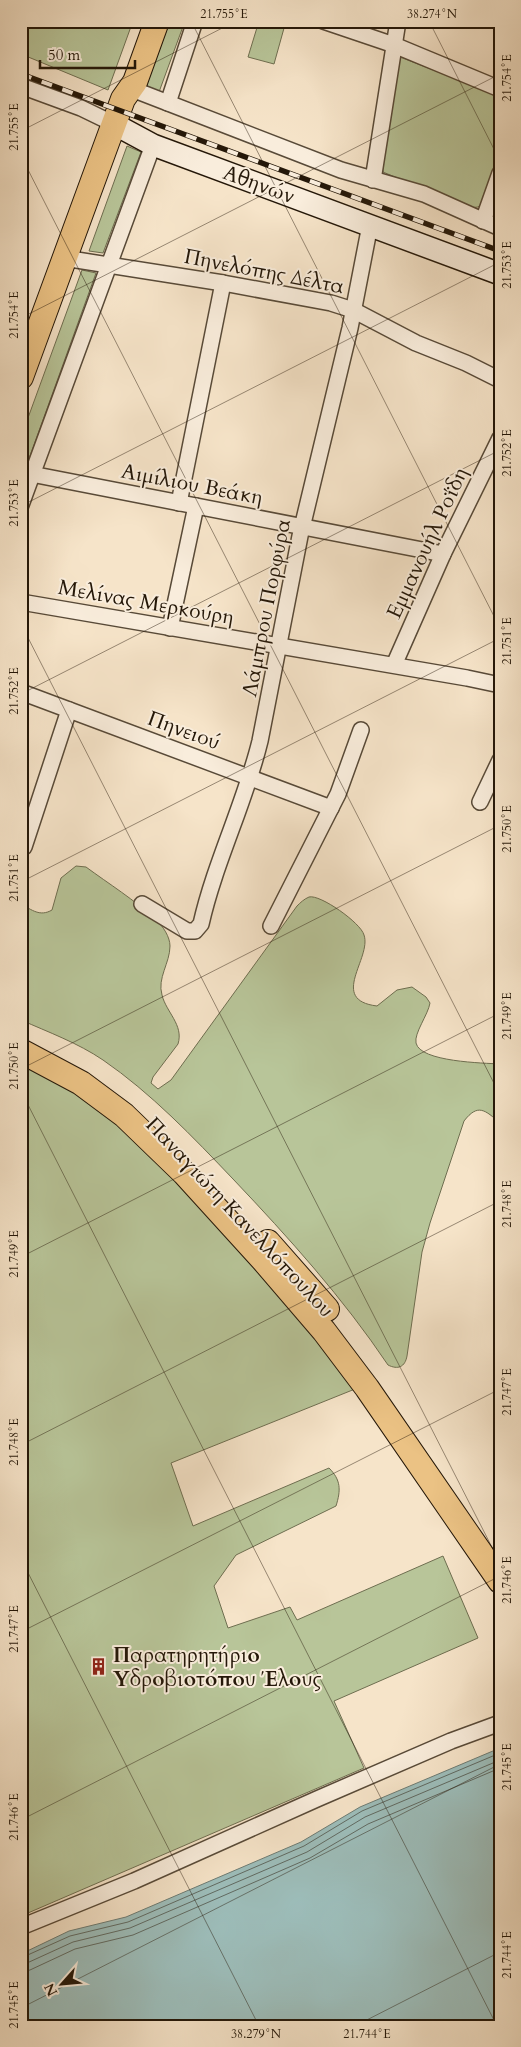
<svg xmlns="http://www.w3.org/2000/svg" width="521" height="2047" font-family="Cardo,serif">
  <style>
    .green { fill: #b8c599; stroke: #6e6e50 }
    .water { fill: #9dbebb; stroke: #6d7b73 }
    .lines { fill: none; stroke-linecap: round; stroke-linejoin: round }
    .shore { stroke: #606a62; stroke-width: 1 }
    .street-casing { stroke: #584a38; stroke-width: 18 }
    .secondary-casing { stroke: #241708; stroke-width: 24 }
    .primary-casing { stroke: #241708; stroke-width: 26 }
    .street { stroke: #f9eddc; stroke-width: 15 }
    .secondary { stroke: #f9eddc; stroke-width: 21 }
    .primary { stroke: #ebc284; stroke-width: 24 }
    .rail-casing { stroke: #241708; stroke-width: 5.5 }
    .rail { stroke: #f9eddc; stroke-width: 4; stroke-dasharray: 11; stroke-linecap: butt }
    .ticks { fill: none; stroke: #241708; stroke-width: 1; stroke-opacity: 0.45 }
    .labels { text-anchor: middle; stroke-width: 4; stroke-linejoin: round; paint-order: stroke }
    .street-label { font-size: 21px; fill: #241708; stroke: #f9eddc }
    .poi-label { font-size: 21px; font-weight: bold; fill: #241708; stroke: #f9eddc; text-anchor: start }
    .neatline { fill: none; stroke: #241708; stroke-width: 2 }
    .ticks-label { font-size: 12px; text-anchor: middle; fill: #241708 }
  </style>
  <rect width="100%" height="100%" fill="#f6e4c9"/>
  <filter id="stains"><feTurbulence type="fractalNoise" baseFrequency=".004" numOctaves="4"/><feColorMatrix values="0 0 0 0 .2 0 0 0 0 .09 0 0 0 0 .02 0 0 0 .5 -.17"/></filter>
  <radialGradient id="worn" r=".72"><stop offset=".6" stop-color="#630" stop-opacity="0"/><stop offset="1" stop-color="#630" stop-opacity=".3"/></radialGradient>
  <g class="green">
    <path d="M 21,21 L 133,21 L 108,90 L 21,54 Z"/>
    <path d="M 170,21 L 185,21 L 159,92 L 146,86 Z"/>
    <path d="M 259,21 L 286,21 L 274,64 L 248,57 Z"/>
    <path d="M 400,57 L 500,96 L 500,148 L 482,204 L 478,207 L 469,208 L 383,172 L 382,159 Z"/>
    <path d="M 127,146 L 141,152 L 103,253 L 89,251 Z"/>
    <path d="M 82,270 L 96,273 L 26,467 L 21,466 L 21,437 Z"/>
    <path d="M 76,866 L 86,867 C 109,884 135,900 156,920 C 163,926 170,937 170,946 C 170,963 157,978 162,995 C 166,1012 184,1025 178,1044 L 153,1077 L 151,1083 L 158,1089 L 171,1080 L 297,906 C 300,903 304,899 309,897 C 320,894 361,923 364,935 C 372,958 328,1000 377,1006 L 397,990 L 412,987 L 426,997 L 430,1003 C 428,1015 414,1033 416,1043 C 420,1062 484,1063 500,1064 L 500,1123 C 485,1110 478,1103 464,1121 L 430,1223 L 422,1252 L 407,1356 C 405,1367 398,1370 388,1365 C 343,1298 289,1238 233,1179 C 193,1137 151,1093 103,1060 C 78,1043 48,1032 21,1020 L 21,904 C 32,910 40,917 52,910 L 61,878 Z"/>
    <path d="M 21,1062 L 103,1109 L 186,1190 L 360,1387 L 171,1463 L 193,1526 L 329,1468 C 341,1480 341,1490 336,1506 L 236,1555 L 214,1586 L 228,1628 L 290,1607 L 297,1620 L 443,1556 L 478,1638 L 334,1701 L 364,1768 L 21,1916 Z"/>
  </g>
  <path class="water" d="M 500,1748 L 500,2026 L 21,2026 L 21,1954 L 69,1931 L 126,1917 L 301,1842 L 360,1807 Z"/>
  <g class="lines">
    <g class="shore">
      <path d="M 21,1958 L 70,1936 L 128,1922 L 304,1846 L 362,1811 L 500,1753"/>
      <path d="M 21,1964 L 27,1963 L 73,1942 L 130,1928 L 307,1852 L 365,1817 L 500,1760"/>
      <path d="M 21,1972 L 30,1970 L 75,1949 L 133,1935 L 310,1858 L 368,1824 L 500,1768"/>
    </g>
    <defs>
      <g id="street">
        <path d="M 323,21 L 394,45 L 500,89"/>
        <path d="M 21,86 L 81,108 L 114,124"/>
        <path d="M 132,89 L 341,170 L 424,194 L 500,228"/>
        <path d="M 168,103 L 195,21"/>
        <path d="M 373,180 L 398,21"/>
        <path d="M 483,221 L 500,173"/>
        <path d="M 64,258 L 223,283 L 331,303 L 353,310 L 416,343 L 466,363 L 500,380"/>
        <path d="M 21,472 L 443,554"/>
        <path d="M 179,503 L 223,283"/>
        <path d="M 21,505 L 153,145"/>
        <path d="M 21,602 L 467,678 L 500,685"/>
        <path d="M 170,628 L 196,506"/>
        <path d="M 394,665 L 443,554 L 500,438"/>
        <path d="M 21,692 L 331,808"/>
        <path d="M 480,802 L 500,760"/>
        <path d="M 24,847 L 69,710"/>
        <path d="M 142,904 L 187,931 L 195,931 L 201,924 C 215,862 245,803 260,741 L 300,536 L 350,328 L 370,225"/>
        <path d="M 271,926 L 338,794 L 361,730"/>
        <path d="M 21,1927 L 134,1881 L 317,1799 L 451,1741 L 500,1723"/>
      </g>
      <path id="secondary" d="M 114,124 L 153,145 L 500,274"/>
      <g id="primary">
        <path d="M 21,377 L 123,99 L 135,82 L 157,21"/>
        <path d="M 21,1051 L 81,1083 L 124,1115 L 184,1173 L 264,1261 L 324,1331 L 367,1388 L 500,1581"/>
        <path d="M 268,1242 L 327,1309"/>
      </g>
    </defs>
    <use href="#street" class="street-casing"/>
    <use href="#secondary" class="secondary-casing"/>
    <use href="#primary" class="primary-casing"/>
    <use href="#street" class="street"/>
    <use href="#secondary" class="secondary"/>
    <use href="#primary" class="primary"/>
    <defs>
      <path id="rail" d="M 21,74 L 500,251"/>
    </defs>
    <use href="#rail" class="rail-casing"/>
    <use href="#rail" class="rail"/>
  </g>
  <path class="ticks" d="M 191,21 L 500,628M 429,21 L 500,161M 21,131 L 236,21M 21,156 L 500,1095M 21,318 L 500,74M 21,506 L 500,262M 21,624 L 500,1563M 21,694 L 500,450M 21,882 L 500,638M 21,1069 L 500,825M 21,1091 L 497,2026M 21,1257 L 500,1013M 21,1445 L 500,1201M 21,1559 L 259,2026M 21,1632 L 500,1389M 21,1820 L 500,1576M 21,2008 L 500,1764M 355,2026 L 500,1952"/>
  <defs>
    <symbol id="building-bare" viewBox="-9 -9 18 18"><path d="M-4-6H4V6H1V3H-1V6H-4ZM-2.5-4.3h1.7v1.8h-1.7ZM.8-4.3h1.7v1.8H.8ZM-2.5-1h1.7V.8h-1.7ZM.8-1h1.7V.8H.8Z" fill="#8f2418" stroke="#f9eddc" stroke-width="2.5" paint-order="stroke"/></symbol>
  </defs>
  <g fill-rule="evenodd">
    <use href="#building-bare" x="86" y="1654" width="25" height="25"/>
  </g>
  <g class="labels">
    <g class="street-label">
      <text transform="translate(259 184) rotate(20)" y="7">Αθηνών</text>
      <text transform="translate(264 271) rotate(11)" y="7">Πηνελόπης Δέλτα</text>
      <text transform="translate(192 484) rotate(11)" y="7">Αιμίλιου Βεάκη</text>
      <text transform="translate(427 543) rotate(-65)" y="7">Εμμανουήλ Ροΐδη</text>
      <text transform="translate(146 602) rotate(10)" y="7">Μελίνας Μερκούρη</text>
      <text transform="translate(266 608) rotate(-79)" y="7">Λάμπρου Πορφύρα</text>
      <text transform="translate(184 730) rotate(20)" y="7">Πηνειού</text>
      <text transform="translate(240 1217) rotate(47)" y="7">Παναγιώτη Κανελλόπουλου</text>
    </g>
    <g class="poi-label">
      <text x="113" y="1662">Παρατηρητήριο<tspan x="113" dy="24">Υδροβιοτόπου Έλους</tspan></text>
    </g>
  </g>
  <rect width="521" height="2047" fill="none" stroke="#f6e4c9" stroke-width="55"/>
  <g transform="translate(62 1984) rotate(243)" stroke="#f9eddc" stroke-width="4" paint-order="stroke">
  <path d="M0-4L9 19L0 12L-9 19Z" fill="#241708"/>
  <text y="-8" font-size="14" font-weight="bold" text-anchor="middle" fill="#241708">N</text>
  </g>
  <path d="M40 60v8h95v-8" fill="none" stroke="#241708" stroke-width="2.5"/>
  <text x="48" y="60" font-size="15" fill="#241708" stroke="#f9eddc" stroke-width="4" paint-order="stroke">50 m</text>
  <rect x="28" y="28" width="466" height="1992" class="neatline"/>
  <g class="ticks-label">
    <text x="224" y="18">21.755°E</text>
    <text x="432" y="18">38.274°N</text>
    <text transform="translate(507 78) rotate(-90)" y="4">21.754°E</text>
    <text transform="translate(14 127) rotate(-90)" y="4">21.755°E</text>
    <text transform="translate(507 265) rotate(-90)" y="4">21.753°E</text>
    <text transform="translate(14 315) rotate(-90)" y="4">21.754°E</text>
    <text transform="translate(507 453) rotate(-90)" y="4">21.752°E</text>
    <text transform="translate(14 503) rotate(-90)" y="4">21.753°E</text>
    <text transform="translate(507 641) rotate(-90)" y="4">21.751°E</text>
    <text transform="translate(14 691) rotate(-90)" y="4">21.752°E</text>
    <text transform="translate(507 829) rotate(-90)" y="4">21.750°E</text>
    <text transform="translate(14 878) rotate(-90)" y="4">21.751°E</text>
    <text transform="translate(507 1016) rotate(-90)" y="4">21.749°E</text>
    <text transform="translate(14 1066) rotate(-90)" y="4">21.750°E</text>
    <text transform="translate(507 1204) rotate(-90)" y="4">21.748°E</text>
    <text transform="translate(14 1254) rotate(-90)" y="4">21.749°E</text>
    <text transform="translate(507 1392) rotate(-90)" y="4">21.747°E</text>
    <text transform="translate(14 1442) rotate(-90)" y="4">21.748°E</text>
    <text transform="translate(507 1580) rotate(-90)" y="4">21.746°E</text>
    <text transform="translate(14 1629) rotate(-90)" y="4">21.747°E</text>
    <text transform="translate(507 1767) rotate(-90)" y="4">21.745°E</text>
    <text transform="translate(14 1817) rotate(-90)" y="4">21.746°E</text>
    <text transform="translate(507 1955) rotate(-90)" y="4">21.744°E</text>
    <text transform="translate(14 2005) rotate(-90)" y="4">21.745°E</text>
    <text x="256" y="2038">38.279°N</text>
    <text x="367" y="2038">21.744°E</text>
  </g>
  <rect width="100%" height="100%" filter="url(#stains)"/>
  <rect width="100%" height="100%" fill="url(#worn)"/>
</svg>
